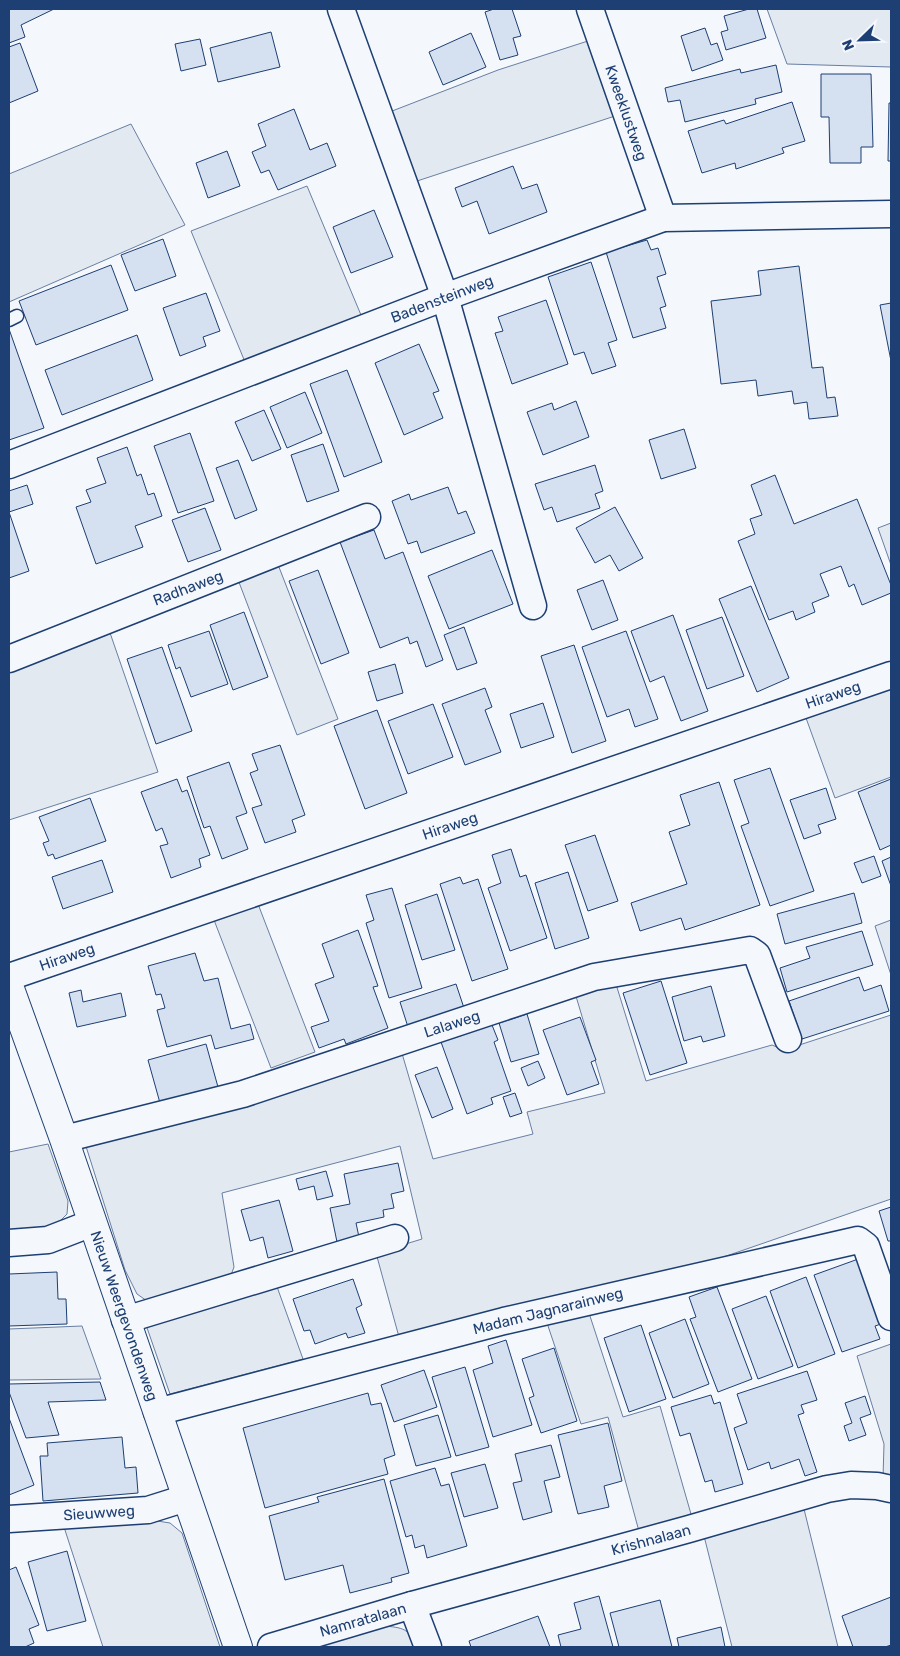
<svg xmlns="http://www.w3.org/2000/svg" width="900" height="1656" font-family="Rubik,sans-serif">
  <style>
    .green { fill: #e3e9f0; stroke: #687fa3 }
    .building { fill: #d5e0f0; stroke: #1d3f73 }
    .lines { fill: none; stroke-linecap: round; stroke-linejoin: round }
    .lane-casing { stroke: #1d3f73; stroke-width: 15 }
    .street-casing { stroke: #1d3f73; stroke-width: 29 }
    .secondary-casing { stroke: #1d3f73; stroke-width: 30 }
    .lane { stroke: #f4f7fb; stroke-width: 12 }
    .street { stroke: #f4f7fb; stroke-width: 26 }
    .secondary { stroke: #f4f7fb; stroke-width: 28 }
    .labels { text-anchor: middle; stroke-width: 4; stroke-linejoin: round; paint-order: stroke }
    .street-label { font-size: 15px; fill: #1d3f73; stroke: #f4f7fb }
  </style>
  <rect width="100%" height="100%" fill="#f4f7fb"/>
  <g class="green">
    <path d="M 767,9 L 891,9 L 891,67 L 787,64 Z"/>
    <path d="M 591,40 L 618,115 L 411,183 L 387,113 L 498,70 Z"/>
    <path d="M 131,124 L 185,225 L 9,302 L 9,174 Z"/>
    <path d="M 307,186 L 361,315 L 245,362 L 191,231 Z"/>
    <path d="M 891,523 L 891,565 L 878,528 Z"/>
    <path d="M 277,562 L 338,719 L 297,735 L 237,577 Z"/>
    <path d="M 108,627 L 158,772 L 9,820 L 9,665 Z"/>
    <path d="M 891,689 L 891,777 L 835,798 L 806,718 Z"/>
    <path d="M 258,904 L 315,1052 L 271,1068 L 214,920 Z"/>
    <path d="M 891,920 L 891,975 L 875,926 Z"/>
    <path d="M 615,981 L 646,1081 L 772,1045 L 784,1050 L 891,1015 L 891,1199 L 709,1262 L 399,1337 L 376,1253 L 422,1239 L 400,1146 L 222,1193 L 234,1267 L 231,1275 L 150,1303 L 137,1294 L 125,1270 L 84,1140 L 401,1050 L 433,1159 L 533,1134 L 527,1112 L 605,1093 L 575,993 Z"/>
    <path d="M 48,1144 L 68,1201 L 67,1214 L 59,1222 L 49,1228 L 9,1233 L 9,1152 Z"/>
    <path d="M 276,1284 L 303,1359 L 170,1394 L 145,1322 Z"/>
    <path d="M 588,1310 L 623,1417 L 660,1406 L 693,1521 L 640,1535 L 608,1417 L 581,1424 L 546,1320 Z"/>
    <path d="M 82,1326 L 101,1379 L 9,1380 L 9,1329 Z"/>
    <path d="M 891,1344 L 891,1481 L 883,1478 L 884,1444 L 857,1356 Z"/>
    <path d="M 803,1505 L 838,1647 L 732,1647 L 703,1532 Z"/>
    <path d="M 151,1520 L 170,1523 L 182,1533 L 220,1647 L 103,1647 L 63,1524 Z"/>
    <path d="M 385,1626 C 407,1628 407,1630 420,1647 L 299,1647 Z"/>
  </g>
  <g class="building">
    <path d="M 9,9 L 54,9 L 21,25 L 25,37 L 9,43 Z"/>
    <path d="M 494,9 L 512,9 L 521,36 L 513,38 L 518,55 L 500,60 L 485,12 Z"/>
    <path d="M 749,9 L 757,9 L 766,38 L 726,50 L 721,32 L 728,30 L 724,16 Z"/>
    <path d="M 705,28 L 711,45 L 717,43 L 723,60 L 692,71 L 681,36 Z"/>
    <path d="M 271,32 L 280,67 L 218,82 L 210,48 Z"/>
    <path d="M 471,33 L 486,67 L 443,85 L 429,52 Z"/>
    <path d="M 200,39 L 206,65 L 181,71 L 175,44 Z"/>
    <path d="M 20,43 L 38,91 L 9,103 L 9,47 Z"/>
    <path d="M 776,65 L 782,92 L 755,99 L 756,104 L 685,122 L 680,100 L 668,102 L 665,88 L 740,69 L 741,73 Z"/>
    <path d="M 821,74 L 871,74 L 873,147 L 861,147 L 861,163 L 830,163 L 829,117 L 821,117 Z"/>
    <path d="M 792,102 L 805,141 L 782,148 L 784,153 L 736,169 L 735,163 L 702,173 L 688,131 L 724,120 L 726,124 Z"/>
    <path d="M 889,103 L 891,103 L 891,161 L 888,161 Z"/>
    <path d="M 294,109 L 310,150 L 327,143 L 336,166 L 278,190 L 269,170 L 261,173 L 252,152 L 266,146 L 258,124 Z"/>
    <path d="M 227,151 L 240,186 L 208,198 L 196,163 Z"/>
    <path d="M 513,166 L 522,189 L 537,184 L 547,212 L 489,234 L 477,201 L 462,207 L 455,188 Z"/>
    <path d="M 374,210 L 393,257 L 351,273 L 333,227 Z"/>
    <path d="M 163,239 L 176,276 L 135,291 L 121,255 Z"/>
    <path d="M 647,240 L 651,250 L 658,248 L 666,274 L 657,277 L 666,306 L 660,308 L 666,328 L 633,338 L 606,252 Z"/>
    <path d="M 591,262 L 617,340 L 608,343 L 616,366 L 592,374 L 584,352 L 574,355 L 548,277 Z"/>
    <path d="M 111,265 L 128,310 L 36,345 L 19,301 Z"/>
    <path d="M 799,266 L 812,368 L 823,367 L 827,398 L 835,397 L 838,416 L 809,419 L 807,402 L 794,404 L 792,391 L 758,396 L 756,380 L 721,384 L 711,301 L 761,295 L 758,271 Z"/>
    <path d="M 206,293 L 220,331 L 203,337 L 206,346 L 180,356 L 163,308 Z"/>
    <path d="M 546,300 L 568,364 L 512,384 L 495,333 L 503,331 L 498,317 Z"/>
    <path d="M 891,303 L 891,361 L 880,305 Z"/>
    <path d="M 9,329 L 44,428 L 9,440 Z"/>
    <path d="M 137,335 L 153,380 L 62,415 L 45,370 Z"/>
    <path d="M 419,344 L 439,391 L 433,393 L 443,418 L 404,435 L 375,363 Z"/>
    <path d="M 347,370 L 382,462 L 344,477 L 310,384 Z"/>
    <path d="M 305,392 L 322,433 L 287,448 L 270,407 Z"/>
    <path d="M 576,401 L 589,437 L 543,455 L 527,412 L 552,403 L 554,410 Z"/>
    <path d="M 264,410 L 281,449 L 252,461 L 235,422 Z"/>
    <path d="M 684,429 L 696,468 L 661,479 L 649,440 Z"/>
    <path d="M 190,433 L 214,501 L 178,513 L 154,446 Z"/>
    <path d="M 323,444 L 339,491 L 307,502 L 291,455 Z"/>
    <path d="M 127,447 L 137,476 L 141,474 L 148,495 L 154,493 L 162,516 L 135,526 L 143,547 L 96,564 L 76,507 L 91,502 L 86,490 L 106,483 L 97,458 Z"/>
    <path d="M 238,460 L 257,510 L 235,519 L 216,468 Z"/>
    <path d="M 595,465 L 603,491 L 595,494 L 600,508 L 557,522 L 552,507 L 544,510 L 535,484 Z"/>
    <path d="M 775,475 L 794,524 L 857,499 L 891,585 L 891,593 L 862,605 L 854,584 L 849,587 L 841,566 L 820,574 L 829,596 L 812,603 L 815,612 L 796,620 L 793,611 L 769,620 L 738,541 L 755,534 L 750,519 L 762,515 L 751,485 Z"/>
    <path d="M 27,485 L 33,504 L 9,512 L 9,491 Z"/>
    <path d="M 448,487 L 458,514 L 466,511 L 475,533 L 421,553 L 417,541 L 408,544 L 392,501 L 409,494 L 411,500 Z"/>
    <path d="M 615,507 L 643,558 L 619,571 L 610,555 L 595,563 L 576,528 Z"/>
    <path d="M 205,508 L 221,550 L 188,562 L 172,520 Z"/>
    <path d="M 9,512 L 29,571 L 9,578 Z"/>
    <path d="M 374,530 L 385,559 L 403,552 L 443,660 L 426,667 L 417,641 L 410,644 L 408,637 L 380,648 L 340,542 Z"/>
    <path d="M 492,550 L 513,604 L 449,629 L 428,576 Z"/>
    <path d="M 318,570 L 349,653 L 321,664 L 289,581 Z"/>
    <path d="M 603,580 L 618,620 L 592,630 L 577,590 Z"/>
    <path d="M 751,586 L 789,678 L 757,692 L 719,599 Z"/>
    <path d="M 244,612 L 268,677 L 233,690 L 210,625 Z"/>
    <path d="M 673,615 L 708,711 L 681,721 L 664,676 L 650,682 L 631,631 Z"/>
    <path d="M 722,617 L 744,676 L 707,689 L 686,630 Z"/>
    <path d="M 464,627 L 477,663 L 457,670 L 444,635 Z"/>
    <path d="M 209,631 L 228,684 L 191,697 L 180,667 L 176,669 L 168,645 Z"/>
    <path d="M 626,631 L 658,719 L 635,727 L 629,709 L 607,717 L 582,647 Z"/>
    <path d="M 574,645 L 606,741 L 572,753 L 541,656 Z"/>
    <path d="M 162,647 L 192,731 L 156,744 L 127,659 Z"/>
    <path d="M 395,664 L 403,693 L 377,701 L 368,672 Z"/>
    <path d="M 485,688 L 492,707 L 485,710 L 501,752 L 465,765 L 442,704 Z"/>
    <path d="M 543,703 L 554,737 L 521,748 L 510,714 Z"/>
    <path d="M 433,704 L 453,757 L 408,774 L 388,721 Z"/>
    <path d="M 377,710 L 407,793 L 365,809 L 334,726 Z"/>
    <path d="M 280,745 L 305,815 L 292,820 L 296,832 L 265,843 L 252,808 L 262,805 L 250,773 L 258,770 L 252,754 Z"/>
    <path d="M 229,762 L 247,813 L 236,817 L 248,849 L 222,859 L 210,826 L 204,828 L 187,777 Z"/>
    <path d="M 770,768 L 814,891 L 770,906 L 741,826 L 749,823 L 734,780 Z"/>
    <path d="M 177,779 L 182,792 L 187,790 L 210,855 L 199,859 L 201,867 L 171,878 L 160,846 L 168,844 L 162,828 L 156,831 L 141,792 Z"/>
    <path d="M 891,779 L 891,845 L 880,850 L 858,792 Z"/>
    <path d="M 719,782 L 760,905 L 685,930 L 681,918 L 640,931 L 631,903 L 687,884 L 669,832 L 690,825 L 680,795 Z"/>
    <path d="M 826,788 L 836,819 L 818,825 L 821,833 L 804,839 L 790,800 Z"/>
    <path d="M 90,798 L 106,841 L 55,859 L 53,854 L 48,856 L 43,843 L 49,841 L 39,817 Z"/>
    <path d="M 595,835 L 618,901 L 588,911 L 565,845 Z"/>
    <path d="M 511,849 L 520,877 L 526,875 L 547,938 L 510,951 L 488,888 L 501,883 L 492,855 Z"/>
    <path d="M 874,856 L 881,876 L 862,883 L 854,863 Z"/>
    <path d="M 891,857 L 891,886 L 882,861 Z"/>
    <path d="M 102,860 L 113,892 L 63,909 L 52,877 Z"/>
    <path d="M 568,872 L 589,938 L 555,949 L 535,883 Z"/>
    <path d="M 460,877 L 463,884 L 478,879 L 508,969 L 472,981 L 440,884 Z"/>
    <path d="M 392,888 L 422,988 L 389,998 L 366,923 L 374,920 L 366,895 Z"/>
    <path d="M 854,893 L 862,923 L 785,944 L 777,914 Z"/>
    <path d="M 437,894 L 455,950 L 422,960 L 405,905 Z"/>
    <path d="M 358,930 L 378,986 L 373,987 L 388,1028 L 346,1044 L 344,1039 L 319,1048 L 311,1027 L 329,1021 L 315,984 L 334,977 L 322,944 Z"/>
    <path d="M 862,931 L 873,965 L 787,992 L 780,968 L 810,958 L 806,947 Z"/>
    <path d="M 195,953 L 204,981 L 218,978 L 231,1029 L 250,1024 L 254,1039 L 215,1049 L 211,1035 L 167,1047 L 157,1010 L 165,1008 L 161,994 L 156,995 L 148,966 Z"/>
    <path d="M 859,977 L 864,991 L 881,985 L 889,1011 L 802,1039 L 789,1001 Z"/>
    <path d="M 661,981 L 687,1063 L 650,1075 L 623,993 Z"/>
    <path d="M 456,984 L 464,1008 L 408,1027 L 400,1002 Z"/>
    <path d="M 711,986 L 725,1036 L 703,1042 L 701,1036 L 684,1041 L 672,997 Z"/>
    <path d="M 81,990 L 83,1002 L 121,993 L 126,1016 L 77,1027 L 69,993 Z"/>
    <path d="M 527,1014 L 539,1054 L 511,1062 L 499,1023 Z"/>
    <path d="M 580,1017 L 596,1060 L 591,1062 L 599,1084 L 567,1095 L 543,1030 Z"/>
    <path d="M 485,1023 L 486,1027 L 492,1025 L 498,1040 L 494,1042 L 511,1091 L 491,1098 L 493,1104 L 467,1114 L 441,1042 L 463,1035 L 462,1031 Z"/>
    <path d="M 206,1044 L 218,1087 L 160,1103 L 148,1060 Z"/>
    <path d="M 538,1061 L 545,1078 L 528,1086 L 521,1068 Z"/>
    <path d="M 437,1067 L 453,1109 L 432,1118 L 415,1075 Z"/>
    <path d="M 515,1093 L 522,1113 L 510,1117 L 503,1097 Z"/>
    <path d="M 398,1163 L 404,1191 L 391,1194 L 394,1208 L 383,1210 L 384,1217 L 356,1223 L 359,1237 L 337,1242 L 330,1208 L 350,1204 L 344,1174 Z"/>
    <path d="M 326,1171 L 333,1196 L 317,1200 L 314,1186 L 299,1190 L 296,1179 Z"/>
    <path d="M 279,1200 L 293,1251 L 268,1258 L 263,1237 L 250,1241 L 241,1210 Z"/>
    <path d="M 891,1207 L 891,1241 L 888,1241 L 879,1211 Z"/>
    <path d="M 861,1258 L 884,1323 L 875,1326 L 880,1339 L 842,1352 L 814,1275 Z"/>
    <path d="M 57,1272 L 58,1299 L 66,1299 L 67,1324 L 9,1326 L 9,1274 Z"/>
    <path d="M 806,1277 L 835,1354 L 798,1368 L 770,1291 Z"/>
    <path d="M 353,1279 L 362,1305 L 356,1308 L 365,1333 L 348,1338 L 346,1333 L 315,1344 L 310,1330 L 304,1331 L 293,1299 Z"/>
    <path d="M 717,1287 L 752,1379 L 718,1392 L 690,1319 L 696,1317 L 689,1297 Z"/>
    <path d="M 766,1296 L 793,1366 L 758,1379 L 732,1309 Z"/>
    <path d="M 685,1319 L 709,1384 L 673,1398 L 649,1333 Z"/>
    <path d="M 641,1325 L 666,1399 L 629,1412 L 604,1338 Z"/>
    <path d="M 506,1340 L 532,1425 L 493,1437 L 473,1370 L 493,1363 L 488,1346 Z"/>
    <path d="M 554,1348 L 577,1421 L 541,1433 L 529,1398 L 534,1396 L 522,1359 Z"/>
    <path d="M 465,1367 L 489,1447 L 456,1456 L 432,1377 Z"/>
    <path d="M 424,1370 L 437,1407 L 394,1422 L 381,1385 Z"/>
    <path d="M 807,1371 L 817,1400 L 801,1405 L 804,1413 L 798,1415 L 817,1472 L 805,1476 L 799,1459 L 771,1469 L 769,1462 L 748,1470 L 734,1428 L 747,1423 L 737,1394 Z"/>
    <path d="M 100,1382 L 106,1400 L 48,1402 L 59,1435 L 26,1438 L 9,1392 L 9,1384 Z"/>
    <path d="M 368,1393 L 371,1405 L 381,1403 L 395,1455 L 384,1459 L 388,1474 L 265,1508 L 243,1428 Z"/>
    <path d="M 711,1395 L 714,1404 L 720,1402 L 743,1484 L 715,1492 L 712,1480 L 705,1482 L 690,1433 L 680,1436 L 671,1407 Z"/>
    <path d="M 865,1396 L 871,1414 L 860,1418 L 866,1435 L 849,1441 L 844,1426 L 852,1423 L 845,1403 Z"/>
    <path d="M 438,1415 L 451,1457 L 416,1466 L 404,1425 Z"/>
    <path d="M 9,1418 L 34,1485 L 9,1495 Z"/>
    <path d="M 608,1423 L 622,1481 L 604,1486 L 609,1507 L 578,1514 L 558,1435 Z"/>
    <path d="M 122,1437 L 125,1468 L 136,1467 L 138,1493 L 43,1501 L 40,1456 L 48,1456 L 47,1443 Z"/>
    <path d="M 551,1445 L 560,1477 L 544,1481 L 552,1512 L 523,1520 L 513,1483 L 522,1481 L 515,1454 Z"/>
    <path d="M 485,1464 L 498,1508 L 464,1517 L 451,1473 Z"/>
    <path d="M 435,1468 L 441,1486 L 449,1484 L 467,1546 L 427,1558 L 424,1545 L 415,1548 L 412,1535 L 406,1537 L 390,1481 Z"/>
    <path d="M 384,1479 L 409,1573 L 391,1578 L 392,1582 L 350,1593 L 343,1565 L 285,1580 L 269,1516 L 319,1502 L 317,1497 Z"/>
    <path d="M 67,1551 L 86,1621 L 47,1631 L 28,1562 Z"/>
    <path d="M 16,1567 L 39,1625 L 29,1629 L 34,1643 L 25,1647 L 9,1647 L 9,1570 Z"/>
    <path d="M 599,1596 L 613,1647 L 561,1647 L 558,1635 L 581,1629 L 574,1603 Z"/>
    <path d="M 891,1597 L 891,1645 L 885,1647 L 853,1647 L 842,1616 Z"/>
    <path d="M 660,1600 L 672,1647 L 619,1647 L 610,1613 Z"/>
    <path d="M 538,1616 L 550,1647 L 471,1647 L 469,1641 Z"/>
    <path d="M 721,1627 L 725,1647 L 679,1647 L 677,1638 Z"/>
  </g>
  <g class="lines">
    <defs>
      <path id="lane" d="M 9,320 L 17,316"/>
      <g id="street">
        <path d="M 341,9 L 445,297 L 533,606"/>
        <path d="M 590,9 L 663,218"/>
        <path d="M 9,465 L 445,297 L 663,218 L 891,214"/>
        <path d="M 9,659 L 367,517"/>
        <path d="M 9,977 L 891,675"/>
        <path d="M 64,1139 L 243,1094 L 594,977 L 750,950 L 757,955 L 788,1039"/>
        <path d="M 9,1243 L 48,1240 L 92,1223"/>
        <path d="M 125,1320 L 395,1238"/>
        <path d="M 157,1412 L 504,1321 L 858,1240 L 866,1246 L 891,1317"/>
        <path d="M 9,1519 L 148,1510 L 186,1498"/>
        <path d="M 412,1605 L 689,1529 L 827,1489 L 851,1485 L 877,1486 L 891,1489"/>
        <path d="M 271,1647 L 412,1605 L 428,1647"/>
      </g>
      <path id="secondary" d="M 9,986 L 64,1139 L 238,1647"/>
    </defs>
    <use href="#lane" class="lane-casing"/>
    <use href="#street" class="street-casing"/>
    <use href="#secondary" class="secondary-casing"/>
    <use href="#lane" class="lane"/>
    <use href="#street" class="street"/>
    <use href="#secondary" class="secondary"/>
  </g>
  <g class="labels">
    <g class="street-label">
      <text transform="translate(626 113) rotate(71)" y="5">Kweeklustweg</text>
      <text transform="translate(442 299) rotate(-21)" y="5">Badensteinweg</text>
      <text transform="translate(188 588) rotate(-21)" y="5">Radhaweg</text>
      <text transform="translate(833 695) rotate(-19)" y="5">Hiraweg</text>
      <text transform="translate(450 826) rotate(-19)" y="5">Hiraweg</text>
      <text transform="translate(67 957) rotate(-19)" y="5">Hiraweg</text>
      <text transform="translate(452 1024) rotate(-18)" y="5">Lalaweg</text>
      <text transform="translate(548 1311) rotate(-14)" y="5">Madam Jagnarainweg</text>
      <text transform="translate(124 1316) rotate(71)" y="5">Nieuw Weergevondenweg</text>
      <text transform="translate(99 1513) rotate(-4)" y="5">Sieuwweg</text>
      <text transform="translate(651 1540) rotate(-15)" y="5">Krishnalaan</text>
      <text transform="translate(363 1620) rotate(-16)" y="5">Namratalaan</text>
    </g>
  </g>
  <rect width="900" height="1656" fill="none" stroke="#1d3f73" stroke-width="20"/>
  <g transform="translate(860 40) rotate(247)" stroke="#f4f7fb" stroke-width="4" paint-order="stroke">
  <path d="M0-4L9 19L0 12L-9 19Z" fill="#1d3f73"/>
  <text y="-8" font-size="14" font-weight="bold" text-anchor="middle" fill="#1d3f73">N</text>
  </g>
</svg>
